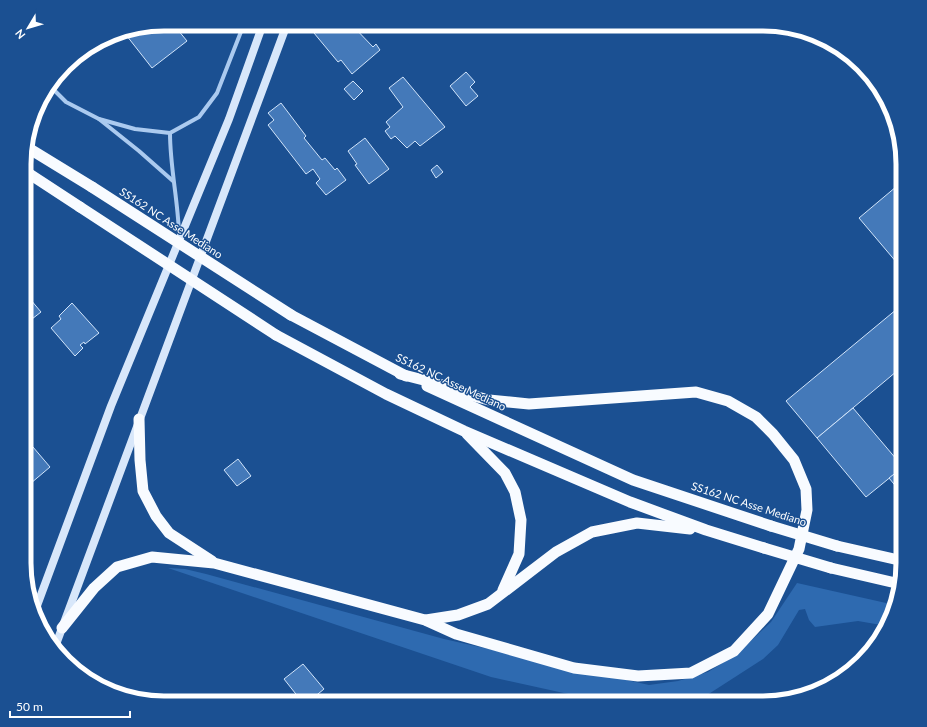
<svg xmlns="http://www.w3.org/2000/svg" width="927" height="727" font-family="Lato,sans-serif">
  <style>
    .green { fill: #2e6ab0 }
    .building { fill: #4479b9; stroke: #d1e4fa }
    .lines { fill: none; stroke-linecap: round; stroke-linejoin: round }
    .minor { stroke: #abcaef; stroke-width: 4 }
    .secondary { stroke: #d8e7fa; stroke-width: 8 }
    .trunk { stroke: #f8fbff; stroke-width: 11 }
    .trunk-bridge { stroke: #f8fbff; stroke-width: 11 }
    .labels { text-anchor: middle; stroke-width: 3; stroke-linejoin: round; paint-order: stroke }
    .street-label { font-size: 11px; fill: #fff; stroke: #1b5092 }
    .rim { fill: none; stroke: #fff; stroke-width: 5 }
  </style>
  <rect width="100%" height="100%" fill="#1b5092"/>
  <path class="green" d="M 168,568 L 185,569 L 206,574 L 444,639 L 649,685 L 678,681 L 708,672 L 737,654 L 771,622 L 797,583 L 895,605 L 892,617 L 887,626 L 858,621 L 815,627 L 809,620 L 805,609 L 799,610 L 778,645 L 763,659 L 704,697 L 689,703 L 609,703 L 491,677 Z"/>
  <g class="building">
    <path d="M 164,24 L 173,24 L 187,41 L 152,68 L 123,31 Z"/>
    <path d="M 313,24 L 351,24 L 373,47 L 376,44 L 380,50 L 352,74 L 341,60 L 338,62 L 309,27 Z"/>
    <path d="M 466,72 L 475,82 L 470,87 L 478,96 L 466,106 L 450,86 Z"/>
    <path d="M 403,77 L 445,127 L 420,146 L 415,141 L 407,148 L 395,136 L 391,139 L 385,131 L 390,127 L 386,122 L 403,107 L 389,88 Z"/>
    <path d="M 353,81 L 363,91 L 354,100 L 344,89 Z"/>
    <path d="M 281,103 L 306,136 L 304,138 L 322,160 L 325,158 L 335,170 L 337,168 L 346,180 L 326,195 L 316,183 L 320,179 L 313,169 L 306,174 L 268,125 L 274,120 L 268,113 Z"/>
    <path d="M 365,138 L 389,169 L 369,184 L 355,165 L 357,164 L 348,151 Z"/>
    <path d="M 437,165 L 443,172 L 436,178 L 431,170 Z"/>
    <path d="M 903,181 L 903,270 L 859,218 Z"/>
    <path d="M 25,293 L 41,312 L 32,319 L 25,312 Z"/>
    <path d="M 72,303 L 99,333 L 85,344 L 84,342 L 80,345 L 83,348 L 75,356 L 51,328 L 61,319 L 59,316 Z"/>
    <path d="M 903,304 L 903,366 L 817,438 L 786,401 Z"/>
    <path d="M 853,408 L 903,467 L 866,497 L 817,438 Z"/>
    <path d="M 27,440 L 50,467 L 24,489 L 25,442 Z"/>
    <path d="M 238,459 L 251,476 L 237,486 L 224,470 Z"/>
    <path d="M 903,467 L 903,495 L 889,478 Z"/>
    <path d="M 303,664 L 324,689 L 307,703 L 303,703 L 284,679 Z"/>
  </g>
  <g class="lines">
    <g class="minor">
      <path d="M 50,86 L 66,102 L 99,119 L 139,151 L 173,181"/>
      <path d="M 99,119 L 135,129 L 170,133 L 199,117 L 217,93 L 244,24"/>
      <path d="M 170,133 C 170,167 178,200 179,234"/>
    </g>
    <g class="secondary">
      <path d="M 35,611 L 111,406 L 229,119 L 263,24"/>
      <path d="M 55,647 L 287,24"/>
    </g>
    <g class="trunk">
      <path d="M 25,146 L 92,187"/>
      <path d="M 25,171 L 80,207"/>
      <path d="M 291,315 L 406,376"/>
      <path d="M 276,335 L 386,394 L 464,431 L 630,502 L 706,530 L 764,548"/>
      <path d="M 427,386 L 633,480 L 771,526"/>
      <path d="M 139,419 L 140,460 L 143,491 L 156,516 L 169,533 L 212,561"/>
      <path d="M 467,434 L 505,473 L 515,492 L 521,520 L 519,554 L 503,590"/>
      <path d="M 837,546 L 903,561"/>
      <path d="M 831,568 L 900,584"/>
      <path d="M 426,620 L 458,615 L 488,604 L 556,552 L 592,532 L 637,523 L 690,529"/>
      <path d="M 62,628 L 94,588 L 117,567 L 152,557 L 214,563 L 425,620 L 456,634 L 574,668 L 638,676 L 691,673 L 734,651 L 768,614 L 799,549 L 807,510 L 806,489 L 794,460 L 773,434 L 756,417 L 728,401 L 696,392 L 529,404 L 489,400 L 466,394 L 443,385 L 400,374"/>
    </g>
    <g class="trunk-bridge">
      <path d="M 92,187 L 291,315"/>
      <path d="M 80,207 L 276,335"/>
      <path d="M 771,526 L 837,546"/>
      <path d="M 764,548 L 831,568"/>
    </g>
  </g>
  <g class="labels">
    <g class="street-label">
      <text transform="translate(171 223) rotate(33)" y="4">SS162 NC Asse Mediano</text>
      <text transform="translate(451 382) rotate(25)" y="4">SS162 NC Asse Mediano</text>
      <text transform="translate(749 504) rotate(18)" y="4">SS162 NC Asse Mediano</text>
    </g>
  </g>
  <path d="M0 0H927V727H0ZM164 31H763A133 133 0 0 1 896 164V563A133 133 0 0 1 763 696H164A133 133 0 0 1 31 563V164A133 133 0 0 1 164 31Z" fill="#1b5092" fill-rule="evenodd"/>
  <path class="rim" d="M164 31H763A133 133 0 0 1 896 164V563A133 133 0 0 1 763 696H164A133 133 0 0 1 31 563V164A133 133 0 0 1 164 31Z"/>
  <g transform="translate(28 28) rotate(232)" stroke="#1b5092" stroke-width="3" paint-order="stroke">
  <path d="M0-3L7 15L0 10L-7 15Z" fill="#ffffff"/>
  <text y="-6" font-size="11" font-weight="bold" text-anchor="middle" fill="#ffffff">N</text>
  </g>
  <path d="M10 711v6h120v-6" fill="none" stroke="#ffffff" stroke-width="2"/>
  <text x="16" y="711" font-size="12" fill="#ffffff" stroke="#1b5092" stroke-width="3" paint-order="stroke">50 m</text>
</svg>
